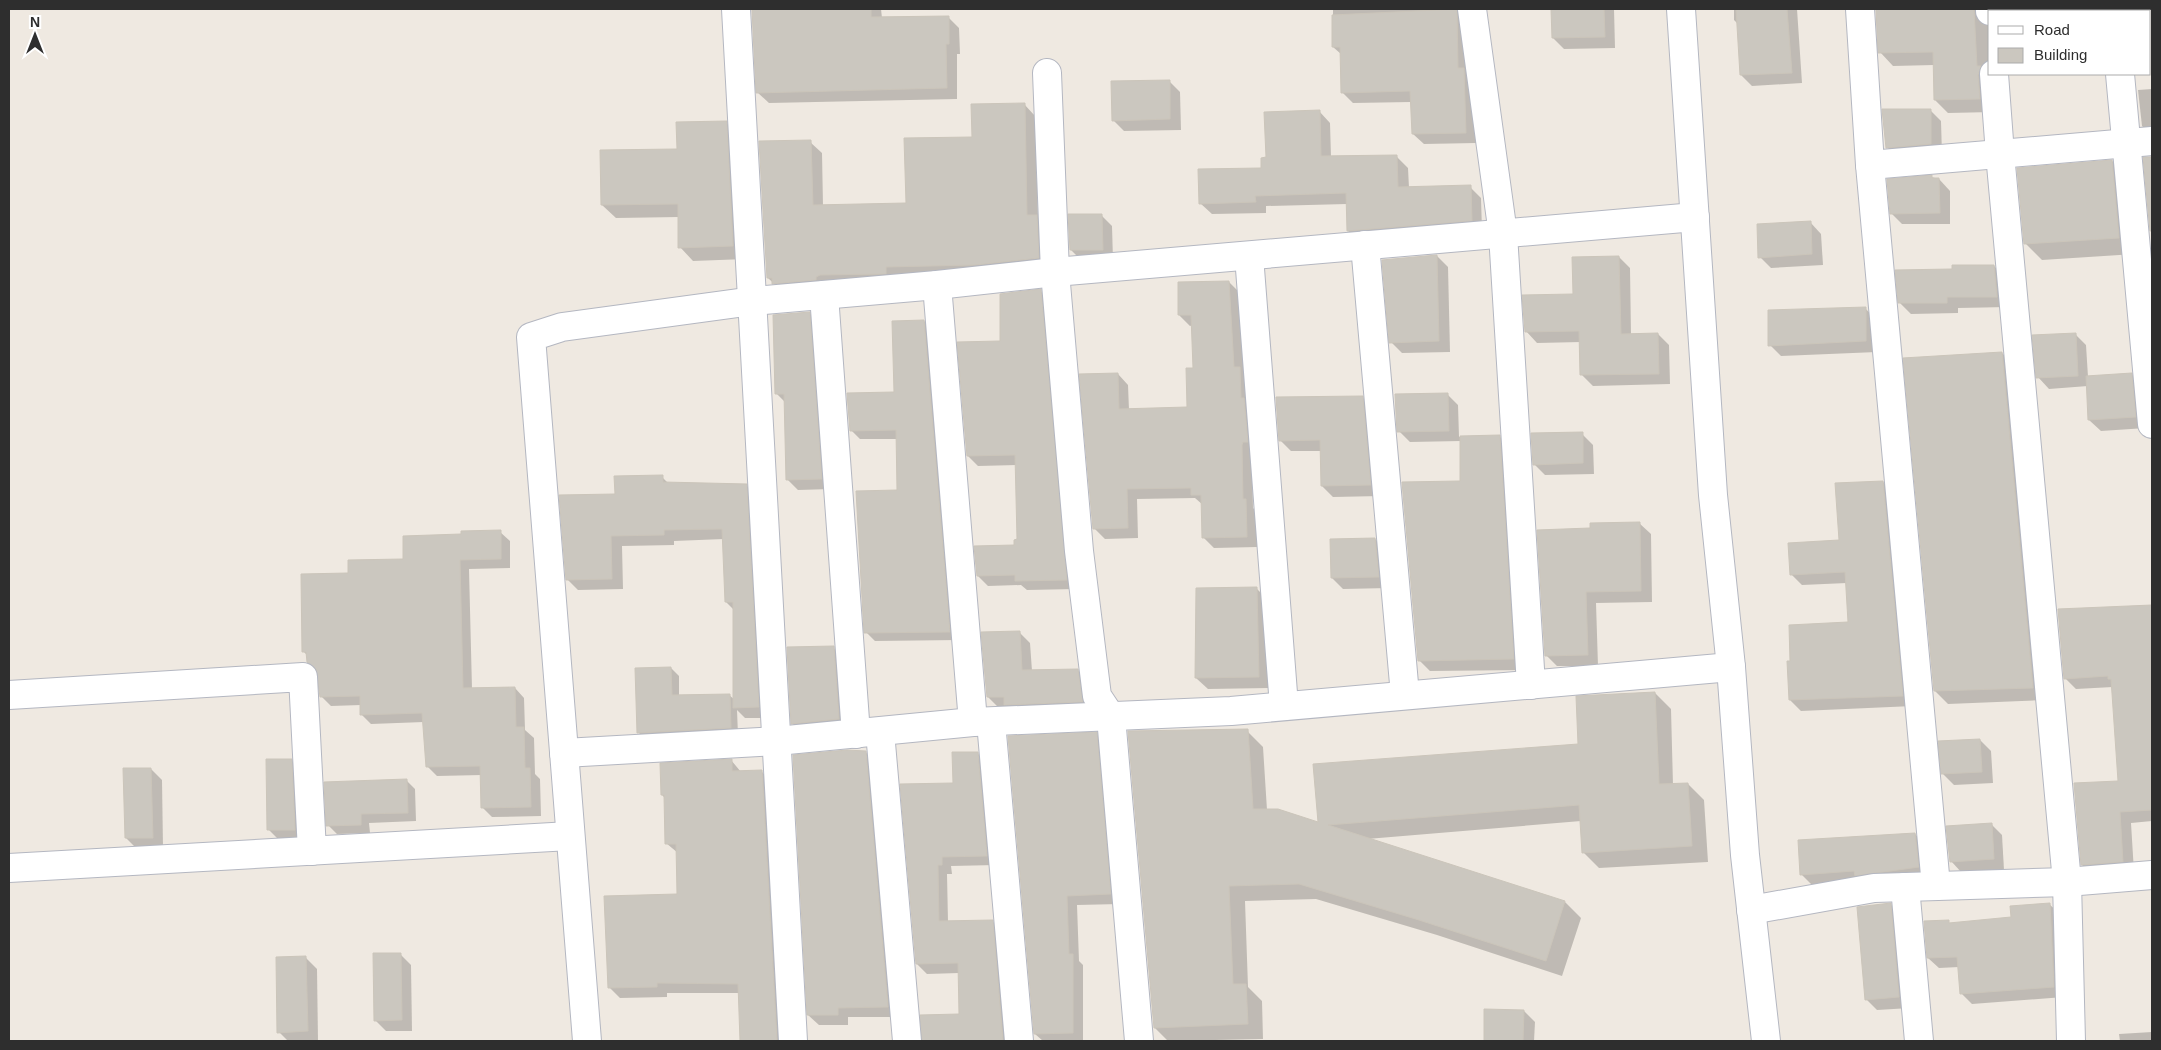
<svg xmlns="http://www.w3.org/2000/svg" width="2161" height="1050" font-family="Arial,sans-serif">
  <style>
    .shadow { fill: #0003 }
    .building { fill: #cbc7bf; stroke: #cbc5ba }
    .lines { fill: none; stroke-linecap: round; stroke-linejoin: round }
    .minor-casing { stroke: #b4b7c1; stroke-width: 30 }
    .tertiary-casing { stroke: #b4b7c1; stroke-width: 30 }
    .minor { stroke: #fff; stroke-width: 28 }
    .tertiary { stroke: #fff; stroke-width: 28 }
  </style>
  <rect width="100%" height="100%" fill="#efe9e1"/>
  <g class="shadow">
    <path d="M 753,9 L 881,9 L 882,18 L 948,17 L 959,28 L 960,54 L 957,54 L 957,99 L 769,103 L 757,92 Z"/>
    <path d="M 1333,9 L 1466,9 L 1474,80 L 1476,143 L 1424,144 L 1413,134 L 1411,102 L 1353,103 L 1342,92 L 1341,54 L 1333,47 Z"/>
    <path d="M 1553,9 L 1614,9 L 1615,48 L 1564,49 L 1553,38 Z"/>
    <path d="M 1734,9 L 1797,9 L 1802,83 L 1752,86 L 1741,75 L 1738,24 L 1734,20 Z"/>
    <path d="M 1877,9 L 1987,9 L 1993,112 L 1948,113 L 1935,100 L 1934,65 L 1893,66 L 1880,52 Z"/>
    <path d="M 1169,81 L 1180,92 L 1181,130 L 1124,131 L 1113,120 Z"/>
    <path d="M 2152,89 L 2152,136 L 2142,126 L 2138,90 Z"/>
    <path d="M 1024,104 L 1035,116 L 1038,218 L 1048,228 L 1049,269 L 785,294 L 768,278 L 810,142 L 822,153 L 823,206 L 907,204 L 973,138 Z"/>
    <path d="M 1930,110 L 1941,121 L 1942,155 L 1898,158 L 1887,147 Z"/>
    <path d="M 1319,111 L 1330,123 L 1331,157 L 1397,157 L 1408,168 L 1409,188 L 1470,187 L 1481,198 L 1482,231 L 1359,242 L 1348,231 L 1347,204 L 1266,206 L 1266,213 L 1212,214 L 1200,203 L 1263,169 L 1267,159 Z"/>
    <path d="M 726,123 L 740,136 L 746,259 L 693,261 L 680,247 L 679,217 L 616,218 L 602,205 L 678,150 Z"/>
    <path d="M 2152,157 L 2152,232 L 2145,158 Z"/>
    <path d="M 2112,161 L 2128,178 L 2135,254 L 2042,260 L 2025,243 Z"/>
    <path d="M 1931,177 L 1939,179 L 1950,191 L 1950,224 L 1902,224 L 1891,213 Z"/>
    <path d="M 1101,215 L 1112,226 L 1113,260 L 1082,261 L 1071,250 Z"/>
    <path d="M 1810,222 L 1821,234 L 1823,265 L 1771,268 L 1760,257 Z"/>
    <path d="M 1437,256 L 1448,267 L 1450,352 L 1402,353 L 1391,342 Z"/>
    <path d="M 1619,257 L 1630,268 L 1631,335 L 1658,334 L 1669,345 L 1670,384 L 1593,386 L 1582,375 L 1581,342 L 1537,343 L 1526,331 L 1575,295 Z"/>
    <path d="M 1994,266 L 2005,277 L 2008,307 L 1958,308 L 1958,313 L 1911,314 L 1900,303 L 1953,270 Z"/>
    <path d="M 1229,282 L 1240,293 L 1244,372 L 1250,379 L 1253,508 L 1256,511 L 1257,547 L 1214,548 L 1203,537 L 1203,505 L 1195,498 L 1137,499 L 1138,538 L 1105,539 L 1094,528 L 1118,374 L 1128,385 L 1129,410 L 1188,408 L 1194,369 L 1193,325 L 1190,326 L 1179,315 Z"/>
    <path d="M 1040,291 L 1050,301 L 1076,589 L 1027,590 L 1021,585 L 988,586 L 978,576 L 1016,547 L 1018,541 L 1017,465 L 978,466 L 968,456 Z"/>
    <path d="M 1865,308 L 1876,320 L 1877,352 L 1781,356 L 1770,345 Z"/>
    <path d="M 809,313 L 820,324 L 832,489 L 798,490 L 787,479 L 785,402 L 776,393 Z"/>
    <path d="M 924,321 L 933,330 L 959,640 L 875,641 L 866,632 L 898,492 L 897,439 L 860,439 L 851,430 L 895,393 Z"/>
    <path d="M 2075,334 L 2086,345 L 2088,377 L 2131,374 L 2142,385 L 2146,428 L 2101,431 L 2089,420 L 2088,386 L 2049,389 L 2038,377 Z"/>
    <path d="M 2002,353 L 2015,366 L 2045,700 L 1948,704 L 1935,691 Z"/>
    <path d="M 1447,394 L 1458,405 L 1459,437 L 1499,436 L 1510,448 L 1524,670 L 1430,671 L 1419,660 L 1462,482 L 1461,441 L 1410,442 L 1399,431 Z"/>
    <path d="M 1362,397 L 1373,409 L 1381,496 L 1333,497 L 1322,486 L 1322,451 L 1291,451 L 1280,440 Z"/>
    <path d="M 1582,434 L 1593,445 L 1594,474 L 1545,475 L 1534,464 Z"/>
    <path d="M 662,477 L 669,484 L 746,485 L 757,496 L 769,718 L 745,718 L 737,710 L 738,735 L 646,740 L 638,732 L 671,668 L 679,676 L 679,696 L 729,695 L 735,700 L 734,610 L 726,602 L 724,539 L 674,541 L 674,545 L 622,546 L 623,589 L 578,590 L 567,579 L 616,496 Z"/>
    <path d="M 1883,482 L 1894,493 L 1913,706 L 1801,711 L 1790,700 L 1850,623 L 1847,583 L 1802,585 L 1791,574 L 1840,541 Z"/>
    <path d="M 1639,523 L 1651,534 L 1652,602 L 1596,603 L 1598,666 L 1557,666 L 1546,655 L 1591,530 Z"/>
    <path d="M 500,532 L 510,541 L 510,568 L 469,569 L 472,689 L 515,688 L 524,698 L 525,730 L 534,738 L 535,774 L 540,779 L 541,816 L 492,817 L 482,807 L 482,775 L 437,776 L 427,766 L 424,722 L 371,724 L 361,714 L 361,705 L 331,706 L 321,696 L 318,672 L 308,662 L 308,656 L 303,651 L 350,574 L 405,561 L 463,536 Z"/>
    <path d="M 1375,539 L 1386,550 L 1389,588 L 1343,589 L 1332,578 Z"/>
    <path d="M 1257,589 L 1268,600 L 1269,688 L 1208,689 L 1196,678 Z"/>
    <path d="M 2152,606 L 2152,821 L 2131,823 L 2134,872 L 2093,876 L 2082,865 L 2119,782 L 2113,687 L 2076,689 L 2065,678 L 2059,610 Z"/>
    <path d="M 1019,632 L 1030,643 L 1032,671 L 1077,670 L 1089,682 L 1093,712 L 999,708 L 988,697 Z"/>
    <path d="M 833,648 L 845,659 L 850,730 L 803,734 L 792,723 Z"/>
    <path d="M 1655,693 L 1671,709 L 1673,785 L 1688,784 L 1704,800 L 1708,862 L 1599,868 L 1583,852 L 1581,821 L 1367,839 L 1565,902 L 1581,918 L 1562,976 L 1437,935 L 1316,899 L 1245,901 L 1248,987 L 1262,1001 L 1263,1039 L 1168,1041 L 1155,1028 L 1247,731 L 1263,747 L 1267,810 L 1320,824 L 1579,745 Z"/>
    <path d="M 1096,734 L 1106,744 L 1120,904 L 1077,905 L 1079,961 L 1083,965 L 1083,1041 L 1043,1041 L 1035,1034 Z"/>
    <path d="M 1980,740 L 1991,751 L 1993,783 L 1954,785 L 1943,774 Z"/>
    <path d="M 865,752 L 876,762 L 898,1017 L 848,1017 L 848,1025 L 819,1025 L 808,1015 Z"/>
    <path d="M 977,753 L 987,763 L 996,865 L 951,866 L 952,874 L 947,874 L 948,922 L 992,921 L 1002,931 L 1012,1041 L 923,1041 L 961,1016 L 959,973 L 927,974 L 917,964 L 954,784 Z"/>
    <path d="M 291,760 L 302,771 L 306,840 L 280,841 L 269,830 Z"/>
    <path d="M 731,760 L 741,772 L 762,772 L 772,782 L 786,1041 L 741,1041 L 740,993 L 667,993 L 667,997 L 620,998 L 610,988 L 678,895 L 678,853 L 666,843 L 665,798 L 662,795 Z"/>
    <path d="M 151,769 L 162,780 L 163,848 L 137,849 L 126,838 Z"/>
    <path d="M 406,780 L 415,789 L 416,821 L 369,823 L 370,833 L 337,834 L 328,825 Z"/>
    <path d="M 1991,824 L 2002,835 L 2004,870 L 1962,873 L 1951,861 Z"/>
    <path d="M 1915,834 L 1926,846 L 1929,878 L 1812,885 L 1801,874 Z"/>
    <path d="M 1890,904 L 1901,915 L 1910,1008 L 1877,1010 L 1866,999 Z"/>
    <path d="M 2049,904 L 2060,914 L 2064,997 L 1972,1004 L 1962,994 L 1959,967 L 1939,968 L 1928,958 L 1948,922 L 1950,924 L 2012,918 Z"/>
    <path d="M 400,954 L 411,965 L 412,1031 L 386,1031 L 375,1020 Z"/>
    <path d="M 306,958 L 317,969 L 318,1041 L 288,1041 L 279,1032 Z"/>
    <path d="M 1486,1010 L 1524,1011 L 1535,1022 L 1534,1041 L 1485,1041 Z"/>
    <path d="M 2152,1032 L 2152,1041 L 2120,1041 L 2119,1034 Z"/>
    <path d="M 478,1040 L 479,1041 L 446,1041 Z"/>
  </g>
  <g class="building">
    <path d="M 752,9 L 871,9 L 871,17 L 949,16 L 949,44 L 946,44 L 947,88 L 756,93 Z"/>
    <path d="M 1457,9 L 1458,68 L 1464,68 L 1466,133 L 1412,134 L 1410,91 L 1341,93 L 1340,47 L 1332,47 L 1332,15 Z"/>
    <path d="M 1551,9 L 1604,9 L 1605,37 L 1552,38 Z"/>
    <path d="M 1736,9 L 1787,9 L 1792,73 L 1740,75 Z"/>
    <path d="M 1876,9 L 1974,9 L 1977,66 L 1981,66 L 1978,75 L 1980,99 L 1934,100 L 1933,52 L 1878,53 Z"/>
    <path d="M 1170,80 L 1170,119 L 1112,121 L 1111,81 Z"/>
    <path d="M 1025,103 L 1027,215 L 1037,215 L 1039,258 L 975,265 L 886,267 L 886,274 L 820,275 L 816,277 L 816,280 L 772,284 L 772,278 L 767,278 L 759,141 L 811,140 L 813,205 L 906,203 L 904,138 L 972,137 L 971,104 Z"/>
    <path d="M 1882,109 L 1931,109 L 1931,144 L 1886,148 Z"/>
    <path d="M 1320,110 L 1321,156 L 1397,155 L 1398,187 L 1471,185 L 1472,221 L 1347,231 L 1346,193 L 1255,196 L 1256,202 L 1199,204 L 1198,169 L 1261,168 L 1261,158 L 1266,157 L 1264,112 Z"/>
    <path d="M 727,121 L 733,246 L 678,248 L 678,204 L 601,205 L 600,150 L 677,149 L 676,122 Z"/>
    <path d="M 2143,157 L 2152,157 L 2152,231 L 2150,231 Z"/>
    <path d="M 2112,160 L 2119,238 L 2024,244 L 2017,168 Z"/>
    <path d="M 1932,175 L 1932,178 L 1939,178 L 1940,213 L 1890,214 L 1887,179 Z"/>
    <path d="M 1068,214 L 1102,214 L 1103,250 L 1070,250 Z"/>
    <path d="M 1811,221 L 1812,254 L 1758,258 L 1757,224 Z"/>
    <path d="M 1437,255 L 1439,341 L 1389,343 L 1382,260 Z"/>
    <path d="M 1619,256 L 1621,334 L 1658,333 L 1659,374 L 1580,375 L 1579,331 L 1525,332 L 1522,295 L 1573,294 L 1572,257 Z"/>
    <path d="M 1952,265 L 1994,265 L 1997,297 L 1947,297 L 1947,303 L 1898,303 L 1895,270 L 1952,269 Z"/>
    <path d="M 1229,281 L 1234,367 L 1240,367 L 1241,398 L 1244,398 L 1248,442 L 1243,442 L 1242,445 L 1243,499 L 1246,499 L 1247,537 L 1202,538 L 1201,495 L 1191,495 L 1191,488 L 1127,489 L 1128,528 L 1093,529 L 1079,374 L 1118,373 L 1119,409 L 1187,407 L 1186,368 L 1193,368 L 1191,315 L 1178,315 L 1178,282 Z"/>
    <path d="M 1041,289 L 1067,580 L 1015,581 L 1015,575 L 977,576 L 974,546 L 1014,545 L 1014,540 L 1017,539 L 1015,455 L 967,456 L 957,342 L 1000,341 L 1000,294 Z"/>
    <path d="M 1866,307 L 1866,341 L 1768,346 L 1768,310 Z"/>
    <path d="M 810,312 L 822,479 L 786,480 L 784,394 L 775,394 L 773,315 Z"/>
    <path d="M 924,320 L 950,632 L 864,633 L 856,491 L 897,490 L 896,430 L 850,431 L 847,393 L 894,392 L 892,321 Z"/>
    <path d="M 2076,333 L 2078,376 L 2036,378 L 2032,335 Z"/>
    <path d="M 2002,352 L 2033,688 L 1934,691 L 1903,358 Z"/>
    <path d="M 2132,373 L 2136,417 L 2088,420 L 2086,376 Z"/>
    <path d="M 1448,393 L 1449,431 L 1397,432 L 1395,394 Z"/>
    <path d="M 1363,396 L 1371,485 L 1321,486 L 1320,440 L 1279,441 L 1276,397 Z"/>
    <path d="M 1583,432 L 1583,463 L 1533,465 L 1531,433 Z"/>
    <path d="M 1500,435 L 1514,659 L 1418,661 L 1402,482 L 1460,481 L 1460,436 Z"/>
    <path d="M 663,475 L 663,482 L 747,484 L 759,707 L 733,708 L 733,602 L 725,602 L 722,529 L 664,530 L 664,535 L 611,536 L 612,579 L 566,580 L 559,495 L 615,494 L 614,476 Z"/>
    <path d="M 1883,481 L 1903,696 L 1789,700 L 1787,661 L 1790,661 L 1789,625 L 1848,622 L 1845,572 L 1790,575 L 1788,543 L 1839,540 L 1835,483 Z"/>
    <path d="M 1640,522 L 1641,591 L 1586,592 L 1588,655 L 1545,656 L 1537,530 L 1590,528 L 1590,523 Z"/>
    <path d="M 501,530 L 501,559 L 460,560 L 463,688 L 515,687 L 516,727 L 524,727 L 525,768 L 530,768 L 531,807 L 481,808 L 480,766 L 426,767 L 422,713 L 360,715 L 360,696 L 320,697 L 316,669 L 307,662 L 306,652 L 302,652 L 301,574 L 348,573 L 348,560 L 403,559 L 403,536 L 461,534 L 461,531 Z"/>
    <path d="M 1375,538 L 1379,577 L 1331,578 L 1330,539 Z"/>
    <path d="M 1257,587 L 1259,677 L 1195,678 L 1196,588 Z"/>
    <path d="M 2152,605 L 2152,810 L 2120,812 L 2123,862 L 2081,865 L 2074,783 L 2118,781 L 2111,679 L 2108,679 L 2108,676 L 2064,679 L 2058,609 Z"/>
    <path d="M 1020,631 L 1022,670 L 1078,669 L 1083,702 L 1004,705 L 1004,697 L 987,697 L 981,632 Z"/>
    <path d="M 834,646 L 839,719 L 791,724 L 787,647 Z"/>
    <path d="M 671,667 L 672,695 L 730,694 L 731,728 L 637,733 L 635,668 Z"/>
    <path d="M 1655,692 L 1659,784 L 1688,783 L 1692,846 L 1582,853 L 1579,805 L 1328,825 L 1565,901 L 1546,961 L 1419,920 L 1299,884 L 1229,886 L 1233,984 L 1246,984 L 1248,1024 L 1154,1028 L 1128,731 L 1248,729 L 1253,809 L 1278,809 L 1318,822 L 1313,764 L 1578,744 L 1576,696 Z"/>
    <path d="M 1097,732 L 1111,894 L 1067,896 L 1069,954 L 1073,954 L 1073,1033 L 1034,1034 L 1008,736 Z"/>
    <path d="M 1980,739 L 1982,772 L 1941,774 L 1938,741 Z"/>
    <path d="M 847,750 L 866,751 L 888,1007 L 838,1008 L 838,1015 L 807,1015 L 793,755 Z"/>
    <path d="M 952,752 L 978,752 L 987,856 L 942,857 L 942,865 L 938,865 L 939,921 L 993,920 L 1003,1041 L 922,1041 L 920,1015 L 959,1014 L 958,963 L 916,964 L 900,784 L 953,783 Z"/>
    <path d="M 266,759 L 292,759 L 295,830 L 267,830 Z"/>
    <path d="M 732,759 L 732,771 L 762,770 L 777,1041 L 740,1041 L 738,984 L 657,983 L 657,987 L 608,988 L 604,896 L 677,894 L 676,844 L 665,844 L 664,795 L 661,795 L 660,763 Z"/>
    <path d="M 123,768 L 151,768 L 153,838 L 125,838 Z"/>
    <path d="M 407,779 L 408,813 L 361,814 L 361,825 L 326,826 L 324,782 Z"/>
    <path d="M 1992,823 L 1994,859 L 1950,862 L 1946,826 Z"/>
    <path d="M 1915,833 L 1919,867 L 1855,876 L 1854,871 L 1800,875 L 1798,840 Z"/>
    <path d="M 1891,903 L 1899,997 L 1865,1000 L 1857,907 Z"/>
    <path d="M 2050,903 L 2054,987 L 1960,994 L 1957,957 L 1927,958 L 1924,921 L 1949,920 L 1949,923 L 2011,917 L 2010,906 Z"/>
    <path d="M 373,953 L 401,953 L 402,1020 L 374,1021 Z"/>
    <path d="M 306,956 L 308,1031 L 277,1033 L 276,957 Z"/>
    <path d="M 1484,1009 L 1524,1010 L 1523,1041 L 1484,1041 Z"/>
  </g>
  <g class="lines">
    <defs>
      <g id="minor">
        <path d="M 736,9 L 793,1041"/>
        <path d="M 1472,9 L 1503,234 L 1531,685"/>
        <path d="M 1860,9 L 1870,165 L 1936,886"/>
        <path d="M 1990,9 L 1990,11"/>
        <path d="M 2114,9 L 2114,11"/>
        <path d="M 1047,73 L 1055,272 L 1079,551 L 1097,696 L 1111,717 L 1139,1041"/>
        <path d="M 1994,74 L 2000,154 L 2067,882 L 2071,1041"/>
        <path d="M 2120,74 L 2152,424"/>
        <path d="M 1870,165 L 2152,141"/>
        <path d="M 1365,245 L 1405,695"/>
        <path d="M 1249,256 L 1284,706"/>
        <path d="M 937,285 L 973,722"/>
        <path d="M 824,295 L 856,734"/>
        <path d="M 9,695 L 303,677 L 312,851"/>
        <path d="M 991,722 L 1019,1041"/>
        <path d="M 880,732 L 907,1041"/>
        <path d="M 564,753 L 777,741 L 973,722 L 1231,711 L 1731,667"/>
        <path d="M 9,868 L 570,836"/>
        <path d="M 1905,887 L 1919,1041"/>
        <path d="M 1751,910 L 1874,888 L 2067,882 L 2152,875"/>
        <path d="M 587,1041 L 531,337 L 562,327 L 753,301 L 937,285 L 1055,272 L 1695,217"/>
      </g>
      <path id="tertiary" d="M 1681,9 L 1713,495 L 1731,667 L 1745,855 L 1766,1041"/>
    </defs>
    <use href="#minor" class="minor-casing"/>
    <use href="#tertiary" class="tertiary-casing"/>
    <use href="#minor" class="minor"/>
    <use href="#tertiary" class="tertiary"/>
  </g>
  <rect width="2161" height="1050" fill="none" stroke="#2e2e2e" stroke-width="20"/>
  <rect x="1988" y="10" width="162" height="65" fill="#ffffff" stroke="#ababab"/>
  <rect x="1998" y="26" width="25" height="8" fill="#ffffff" stroke="#ababab"/>
  <text x="2034" y="35" font-size="15" fill="#2e2e2e">Road</text>
  <rect x="1998" y="48" width="25" height="15" fill="#cbc7bf" stroke="#ababab"/>
  <text x="2034" y="60" font-size="15" fill="#2e2e2e">Building</text>
  <g transform="translate(35 35)" stroke="#ffffff" stroke-width="4" paint-order="stroke">
  <path d="M0-4L9 19L0 12L-9 19Z" fill="#2e2e2e"/>
  <text y="-8" font-size="14" font-weight="bold" text-anchor="middle" fill="#2e2e2e">N</text>
  </g>
</svg>
